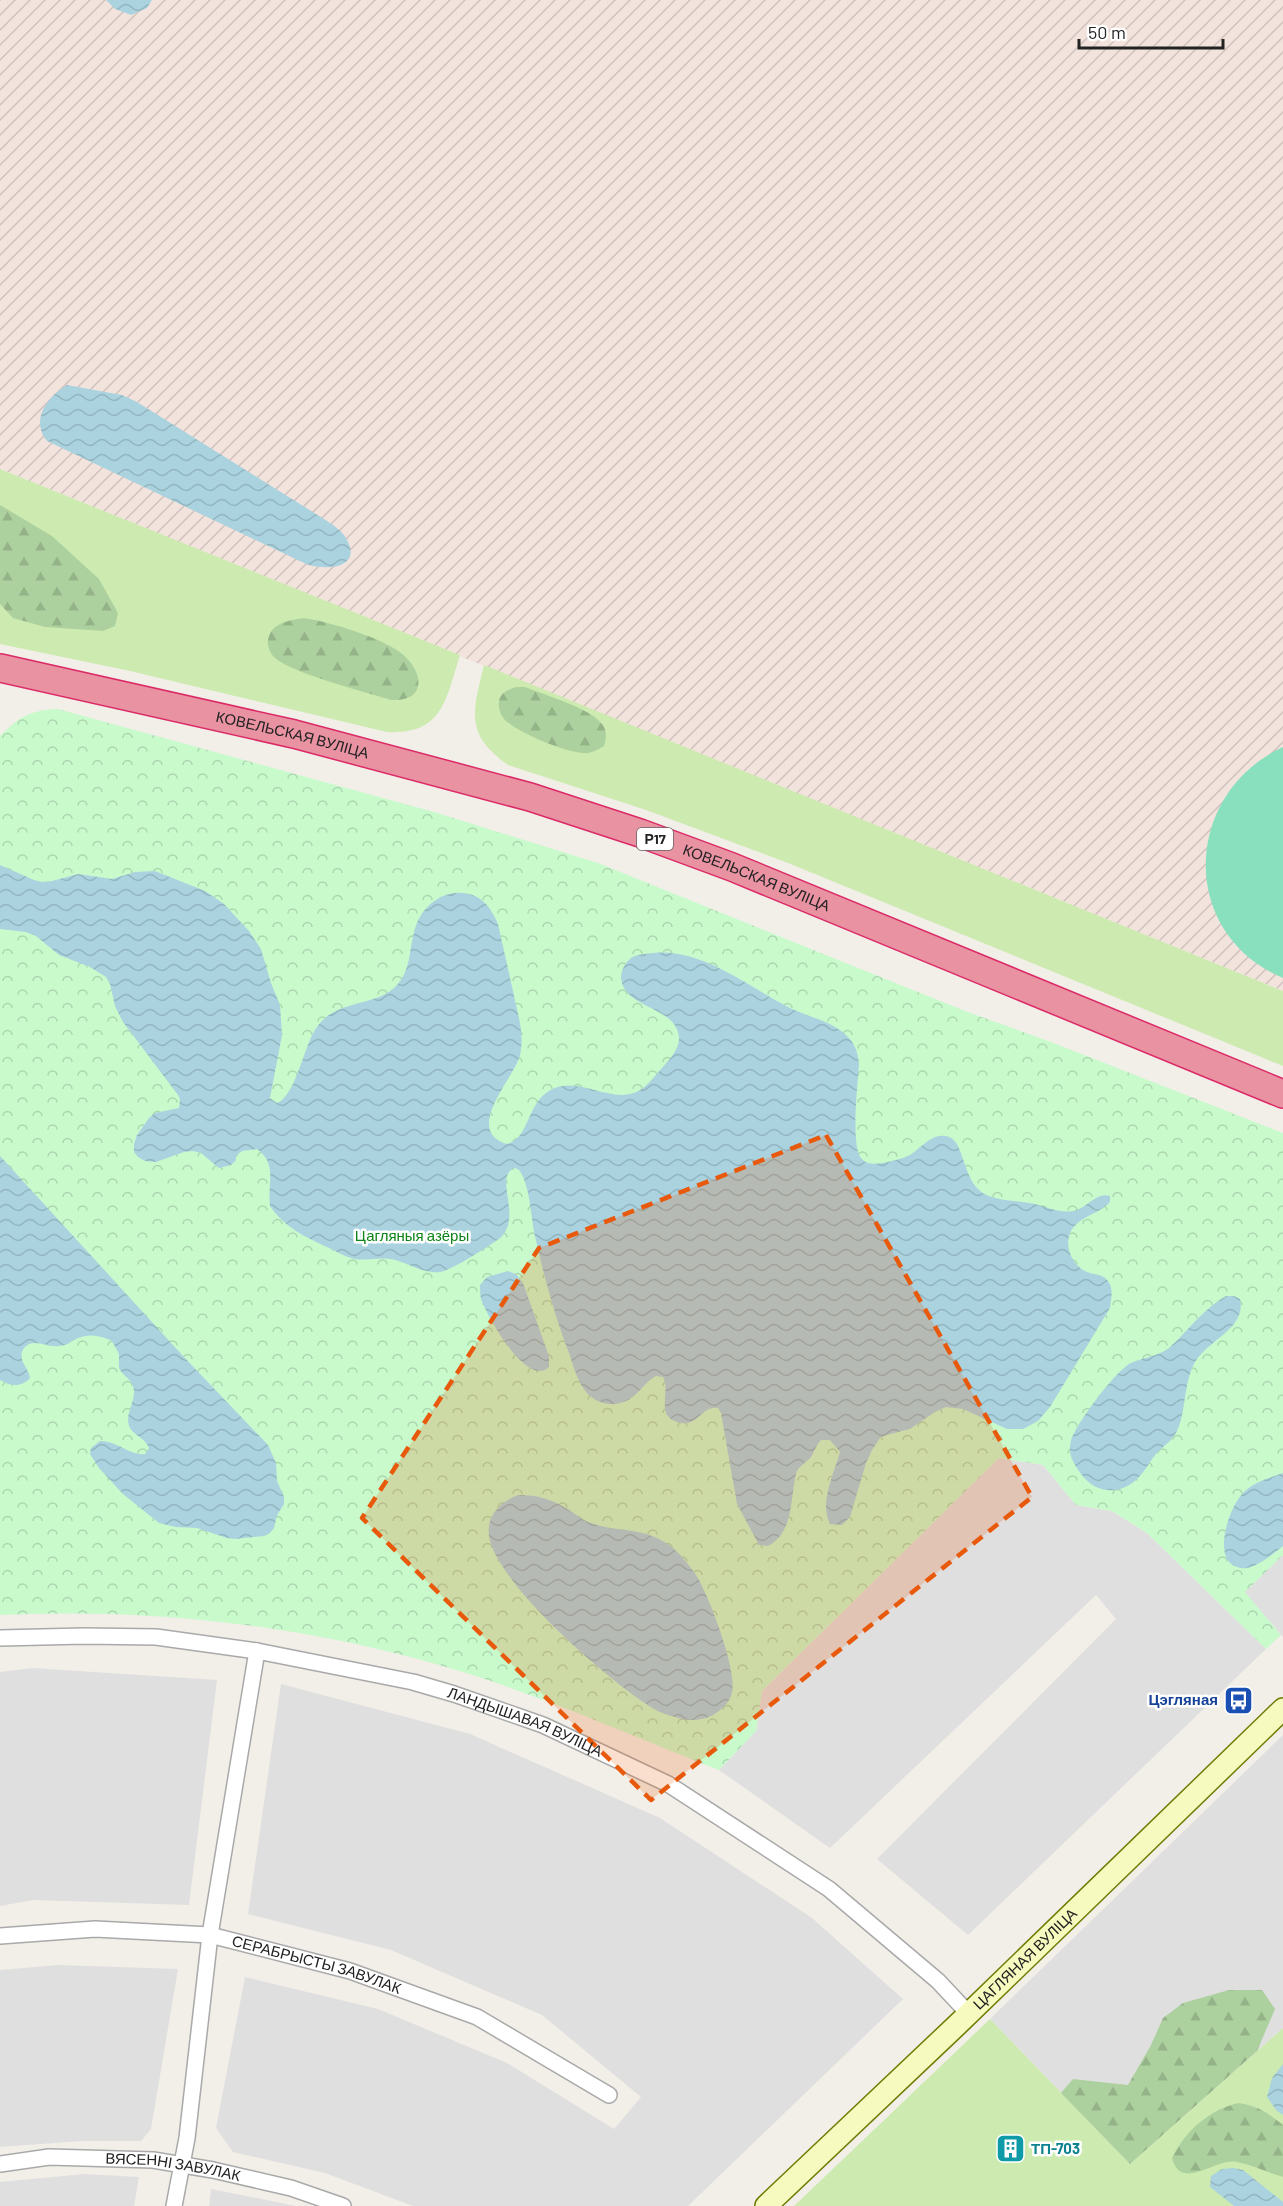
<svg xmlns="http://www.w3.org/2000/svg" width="1283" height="2206" font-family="Barlow,sans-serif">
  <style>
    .residential { fill: #e0dfdf }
    .military { fill: url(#military-furrows) }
    .grass { fill: #cdebb0 }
    .forest { fill: url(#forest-firs) }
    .park { fill: url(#park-crowns) }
    .pitch { fill: #88e0be }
    .water { fill: url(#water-waves) }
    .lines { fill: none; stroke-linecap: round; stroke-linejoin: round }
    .street-casing { stroke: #a9a9a9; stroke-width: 18 }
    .secondary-casing { stroke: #707d05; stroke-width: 24 }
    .highway-casing { stroke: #dc2a67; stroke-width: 30 }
    .street { stroke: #fff; stroke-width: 15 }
    .secondary { stroke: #f7fabf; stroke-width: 21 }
    .highway { stroke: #e892a2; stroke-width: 27 }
    .marked { fill: #e8590c; fill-opacity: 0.2; stroke: #e8590c; stroke-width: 4.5; stroke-dasharray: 12 8; stroke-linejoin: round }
    .labels { text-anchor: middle; stroke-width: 5; stroke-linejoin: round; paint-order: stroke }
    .shield { fill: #fff; stroke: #646464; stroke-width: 1.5 }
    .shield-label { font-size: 14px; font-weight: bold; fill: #222 }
    .street-label { font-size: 15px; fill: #222; stroke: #fff }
    .park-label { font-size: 15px; fill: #0c8416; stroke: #fff }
    .transit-label { font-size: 15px; font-weight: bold; fill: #164399; stroke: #fff; text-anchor: end }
    .culture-label { font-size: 15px; font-weight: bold; fill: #0d838f; stroke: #fff; text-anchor: start }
  </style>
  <defs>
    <pattern id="military-furrows" width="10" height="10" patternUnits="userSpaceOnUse" patternTransform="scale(1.5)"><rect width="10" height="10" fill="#f3e3dd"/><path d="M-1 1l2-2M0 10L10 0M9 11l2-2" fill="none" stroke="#d0c2bd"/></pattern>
    <pattern id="forest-firs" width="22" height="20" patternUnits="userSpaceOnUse" patternTransform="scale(1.5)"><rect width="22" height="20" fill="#add19e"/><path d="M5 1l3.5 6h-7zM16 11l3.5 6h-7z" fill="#95b388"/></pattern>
    <pattern id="park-crowns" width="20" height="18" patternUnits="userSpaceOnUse" patternTransform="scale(1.5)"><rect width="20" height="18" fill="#c8facc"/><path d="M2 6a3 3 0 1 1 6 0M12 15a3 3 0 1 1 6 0" fill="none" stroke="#acd6af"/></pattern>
    <pattern id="water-waves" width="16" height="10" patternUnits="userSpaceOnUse" patternTransform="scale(1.5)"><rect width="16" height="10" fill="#aad3df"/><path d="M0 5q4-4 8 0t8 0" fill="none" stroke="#92b5bf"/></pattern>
  </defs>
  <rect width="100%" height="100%" fill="#f2efe9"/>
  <g class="residential">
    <path d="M 999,1458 L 1043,1465 L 1076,1505 L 1112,1511 L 1147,1533 L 1266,1649 L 968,1935 L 877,1859 L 1116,1619 L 1096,1595 L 830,1848 L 719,1770 L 756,1731 L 762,1691 Z"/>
    <path d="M 1283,1555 L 1283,1637 L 1244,1592 Z"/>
    <path d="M 32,1668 L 217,1680 L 189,1905 L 33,1900 L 0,1906 L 0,1672 Z"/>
    <path d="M 281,1684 L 470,1734 L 660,1818 L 812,1918 L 903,1999 L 688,2206 L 413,2206 L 325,2173 L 233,2152 L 216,2128 L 245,1977 L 378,2009 L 507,2063 L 614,2129 L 641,2097 L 542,2015 L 391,1950 L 248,1914 Z"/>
    <path d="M 1283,1735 L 1283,2028 L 1130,2164 L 990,2019 Z"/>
    <path d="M 58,1965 L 178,1969 L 151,2129 L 141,2141 L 82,2141 L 0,2147 L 0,1970 Z"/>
    <path d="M 84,2174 L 139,2177 L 134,2206 L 0,2206 L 0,2182 Z"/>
    <path d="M 211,2189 L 296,2206 L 209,2206 Z"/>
  </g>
  <path class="military" d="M 0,0 L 1283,0 L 1283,991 L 0,469 Z"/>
  <g class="grass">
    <path d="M 0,469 L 460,655 C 446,699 443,735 387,732 L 130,671 L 0,644 Z"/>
    <path d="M 484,665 L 1283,991 L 1283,1066 L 788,863 L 646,810 L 508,765 C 464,734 473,711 484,665 Z"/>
    <path d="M 990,2019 L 1130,2164 L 1283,2028 L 1283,2206 L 794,2206 Z"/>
  </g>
  <g class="forest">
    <path d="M 0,505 L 52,536 L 99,579 L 118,613 L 115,626 L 103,631 L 45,627 L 13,618 L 0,604 Z"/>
    <path d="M 304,618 C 330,622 380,637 401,653 C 424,671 428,702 391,700 C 366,692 290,673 274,657 C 269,652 266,643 269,636 C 274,622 291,620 304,618 Z"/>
    <path d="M 516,687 L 525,687 C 544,695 595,709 604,727 C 607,734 606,739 604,746 C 597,750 591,754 582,753 C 564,752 516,732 504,719 C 500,714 498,708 499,701 C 501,692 508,690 516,687 Z"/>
    <path d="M 1229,1990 L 1262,1990 L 1275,2009 L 1257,2051 L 1130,2164 L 1061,2093 L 1073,2079 L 1128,2085 L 1151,2045 L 1163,2018 L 1183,2003 Z"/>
    <path d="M 1239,2103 C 1258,2106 1268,2113 1283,2125 L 1283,2177 C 1268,2173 1253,2165 1237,2162 C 1216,2157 1181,2193 1172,2158 C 1185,2131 1210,2109 1239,2103 Z"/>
  </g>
  <path class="park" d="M 58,709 L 434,812 L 598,863 L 965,1011 L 1051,1042 L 1283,1133 L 1283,1555 L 1245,1592 L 1281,1635 L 1266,1649 L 1147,1533 L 1112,1511 L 1076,1505 L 1043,1465 L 999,1458 L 762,1691 L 756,1731 L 719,1770 C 626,1734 535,1692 439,1665 C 296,1624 148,1608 0,1615 L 0,736 C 19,717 30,710 58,709 Z"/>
  <path class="pitch" d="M 1283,747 L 1283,978 C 1178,934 1182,794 1283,747 Z"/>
  <g class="water">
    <path d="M 106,0 L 152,0 L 147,8 L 131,15 L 115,9 Z"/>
    <path d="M 67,385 L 122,395 L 137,402 L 324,519 C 332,524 341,530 346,538 C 364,569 325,571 306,564 L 47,441 C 30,420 47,397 67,385 Z"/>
    <path d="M 0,865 L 34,880 L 42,882 L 52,881 L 78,874 L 112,879 L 135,872 L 155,871 L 205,891 L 224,904 L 249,931 L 261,949 L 271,983 L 280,1005 L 282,1035 L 270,1098 L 277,1103 C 296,1096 304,1044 317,1027 C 337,998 376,1008 397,985 C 419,962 402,922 436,900 C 443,895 453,892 462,893 C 481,894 491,907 498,924 C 503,946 508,969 513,991 C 517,1012 525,1033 520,1055 C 515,1077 462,1131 507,1144 C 531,1138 526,1099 555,1088 C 584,1077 616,1108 643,1088 C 650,1083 656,1074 662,1068 C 669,1060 680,1049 679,1037 C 676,1006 624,1009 621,978 C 621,970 625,963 631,958 C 637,954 645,954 653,953 C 703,948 748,987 790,1008 C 808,1017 828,1020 844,1033 C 854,1042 858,1051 859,1064 C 858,1082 850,1149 862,1159 C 867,1165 876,1164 883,1163 C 892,1161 902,1159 910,1155 C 921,1148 931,1134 945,1136 C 968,1138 959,1188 992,1197 C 1004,1201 1017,1201 1029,1203 C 1044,1205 1058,1214 1073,1211 C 1086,1209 1097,1191 1110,1196 L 1110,1202 C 1098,1215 1078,1216 1070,1233 C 1064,1248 1073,1266 1087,1272 C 1095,1275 1103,1274 1108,1281 C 1114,1289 1111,1299 1110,1308 L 1050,1407 L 1038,1421 L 1023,1429 L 1007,1429 L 963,1409 L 946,1407 L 935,1412 L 910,1429 L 887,1435 L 880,1438 L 872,1450 L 866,1463 L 850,1517 L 842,1525 L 830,1524 C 819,1502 834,1474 840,1452 L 830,1440 L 821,1440 C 816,1445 815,1451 811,1457 C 806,1463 798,1466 796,1474 C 790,1499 794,1532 768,1546 L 759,1545 L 737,1504 L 721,1413 L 718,1408 C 701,1405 698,1429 677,1422 C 655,1415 671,1392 663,1377 L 656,1376 C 640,1385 637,1401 616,1404 C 605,1405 594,1401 587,1393 C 578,1382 574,1369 570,1356 C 555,1317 544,1277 535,1236 C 531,1218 530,1184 519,1170 L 515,1168 C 491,1176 527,1221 496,1241 C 484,1249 452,1270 440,1272 C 422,1274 408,1262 391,1259 C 379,1257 367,1261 355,1259 C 345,1257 338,1252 329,1248 C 306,1237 286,1229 270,1206 C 267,1184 278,1164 257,1149 L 242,1151 L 236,1156 L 236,1160 L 231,1165 L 219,1168 L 201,1153 L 193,1151 L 184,1152 L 156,1162 L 145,1161 L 138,1157 L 134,1152 L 134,1144 L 137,1135 L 149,1118 L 155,1113 L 179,1108 L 180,1099 L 178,1095 L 123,1022 L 115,1006 L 110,984 L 106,977 L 90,967 L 59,955 L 36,936 L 26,932 L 0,929 Z"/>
    <path d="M 0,1156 L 183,1356 L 268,1445 L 276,1463 L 277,1481 L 284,1497 L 284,1504 L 277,1515 L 274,1528 L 270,1533 L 264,1536 L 235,1539 L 227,1538 L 197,1528 L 176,1527 L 159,1523 L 123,1494 L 99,1468 L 90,1454 L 91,1448 L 100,1441 C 118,1441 130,1456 145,1454 L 149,1448 C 145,1438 135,1436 130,1428 C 123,1414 138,1400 133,1386 C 131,1379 122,1375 119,1368 L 119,1354 L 112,1341 C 100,1335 89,1333 76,1339 C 70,1342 66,1346 59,1346 C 47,1348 33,1337 24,1348 C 16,1359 29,1368 30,1378 C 21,1388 10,1386 0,1380 Z"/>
    <path d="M 508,1271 L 517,1275 L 523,1283 L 549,1356 L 549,1367 C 527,1389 487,1316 481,1299 C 480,1294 480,1289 480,1285 L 487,1277 Z"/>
    <path d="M 1226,1296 L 1234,1296 L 1240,1299 C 1247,1328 1208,1340 1195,1362 C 1182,1385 1187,1418 1174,1436 C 1169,1443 1161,1448 1155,1455 C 1149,1463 1144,1473 1136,1480 C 1118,1496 1095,1493 1081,1474 C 1074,1464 1067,1454 1071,1441 C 1075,1425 1116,1370 1131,1363 C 1144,1357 1157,1357 1169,1348 C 1188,1331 1203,1309 1226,1296 Z"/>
    <path d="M 1283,1473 L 1283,1546 C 1273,1554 1260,1565 1247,1568 C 1241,1569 1235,1567 1230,1563 C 1215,1548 1231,1503 1245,1491 C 1256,1481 1270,1478 1283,1473 Z"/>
    <path d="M 518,1495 C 538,1495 552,1499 569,1510 C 576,1514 581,1519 588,1522 C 619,1534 645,1525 673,1548 C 683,1557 692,1568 699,1580 C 710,1600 740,1676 731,1696 C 728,1704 720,1711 713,1715 C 704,1720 692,1721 682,1719 C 674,1717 663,1714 656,1710 C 614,1686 496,1584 489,1536 C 486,1515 501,1502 518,1495 Z"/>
    <path d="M 1283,2064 L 1283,2115 L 1276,2110 L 1267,2097 L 1272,2078 Z"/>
    <path d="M 1233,2168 L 1243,2170 L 1283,2202 L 1283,2206 L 1234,2206 L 1210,2187 L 1211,2176 L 1222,2169 Z"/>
  </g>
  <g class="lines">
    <defs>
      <g id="street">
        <path id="s1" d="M 0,1638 L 84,1636 L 156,1637 L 257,1651 L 413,1682 L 454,1694 L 543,1725 L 668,1784 L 829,1889 L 938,1981 L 968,2013"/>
        <path id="s2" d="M 0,1936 L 95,1929 L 210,1935 L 350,1971 L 477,2017 L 609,2095"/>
        <path id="s3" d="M 0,2164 L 49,2157 L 153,2160 L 213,2170 L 291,2188 L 343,2206"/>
        <path d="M 174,2206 L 187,2138 L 210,1935 L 257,1651"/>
      </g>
      <g id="secondary">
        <path id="s4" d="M 766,2206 L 957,2025 L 1283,1709"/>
      </g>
      <g id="highway">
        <path id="s5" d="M 0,668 L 294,734 L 530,797 L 640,833 L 732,867 L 1283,1094"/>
      </g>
    </defs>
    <use href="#street" class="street-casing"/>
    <use href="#secondary" class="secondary-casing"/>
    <use href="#highway" class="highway-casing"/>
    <use href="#street" class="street"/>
    <use href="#secondary" class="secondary"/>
    <use href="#highway" class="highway"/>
  </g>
  <path class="marked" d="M 826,1135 L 1032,1497 L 651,1800 L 362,1518 L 539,1248 Z"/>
  <defs>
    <symbol id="bus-square" viewBox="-11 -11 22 22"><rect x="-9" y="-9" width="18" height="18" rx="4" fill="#1a4fb4" stroke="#fff"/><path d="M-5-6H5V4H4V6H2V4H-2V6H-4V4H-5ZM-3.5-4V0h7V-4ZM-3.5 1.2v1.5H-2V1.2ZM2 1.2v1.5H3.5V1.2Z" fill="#fff"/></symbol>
    <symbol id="building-square" viewBox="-11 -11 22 22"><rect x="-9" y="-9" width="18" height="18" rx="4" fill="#0f9aa8" stroke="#fff"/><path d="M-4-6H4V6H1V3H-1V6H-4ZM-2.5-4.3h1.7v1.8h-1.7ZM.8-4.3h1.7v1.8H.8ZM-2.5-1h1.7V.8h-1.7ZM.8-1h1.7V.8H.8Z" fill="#fff"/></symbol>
  </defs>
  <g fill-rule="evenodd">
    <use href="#bus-square" x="1222" y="1684" width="33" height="33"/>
    <use href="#building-square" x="994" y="2132" width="33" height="33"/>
  </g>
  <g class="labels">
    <rect class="shield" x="637" y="828" width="36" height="22" rx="4.5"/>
    <g class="shield-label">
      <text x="655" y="844">Р17</text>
    </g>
    <g class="street-label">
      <text dy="5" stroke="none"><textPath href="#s5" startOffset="300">КОВЕЛЬСКАЯ ВУЛІЦА</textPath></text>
      <text dy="5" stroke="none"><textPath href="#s5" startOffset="786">КОВЕЛЬСКАЯ ВУЛІЦА</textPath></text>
      <text dy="5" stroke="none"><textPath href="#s1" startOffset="536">ЛАНДЫШАВАЯ ВУЛІЦА</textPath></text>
      <text dy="5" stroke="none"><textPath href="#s4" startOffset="358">ЦАГЛЯНАЯ ВУЛІЦА</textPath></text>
      <text dy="5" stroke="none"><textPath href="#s2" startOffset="321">СЕРАБРЫСТЫ ЗАВУЛАК</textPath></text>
      <text dy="5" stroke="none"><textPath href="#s3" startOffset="174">ВЯСЕННІ ЗАВУЛАК</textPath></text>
    </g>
    <g class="park-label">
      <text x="412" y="1241">Цагляныя азёры</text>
    </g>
    <g class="transit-label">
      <text x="1218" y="1705">Цэгляная</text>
    </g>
    <g class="culture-label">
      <text x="1031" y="2154">ТП-703</text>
    </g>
  </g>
  <path d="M1079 39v9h144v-9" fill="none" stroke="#222222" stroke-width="3"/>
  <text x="1088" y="39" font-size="18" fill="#222222" stroke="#ffffff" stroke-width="4.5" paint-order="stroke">50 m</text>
</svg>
